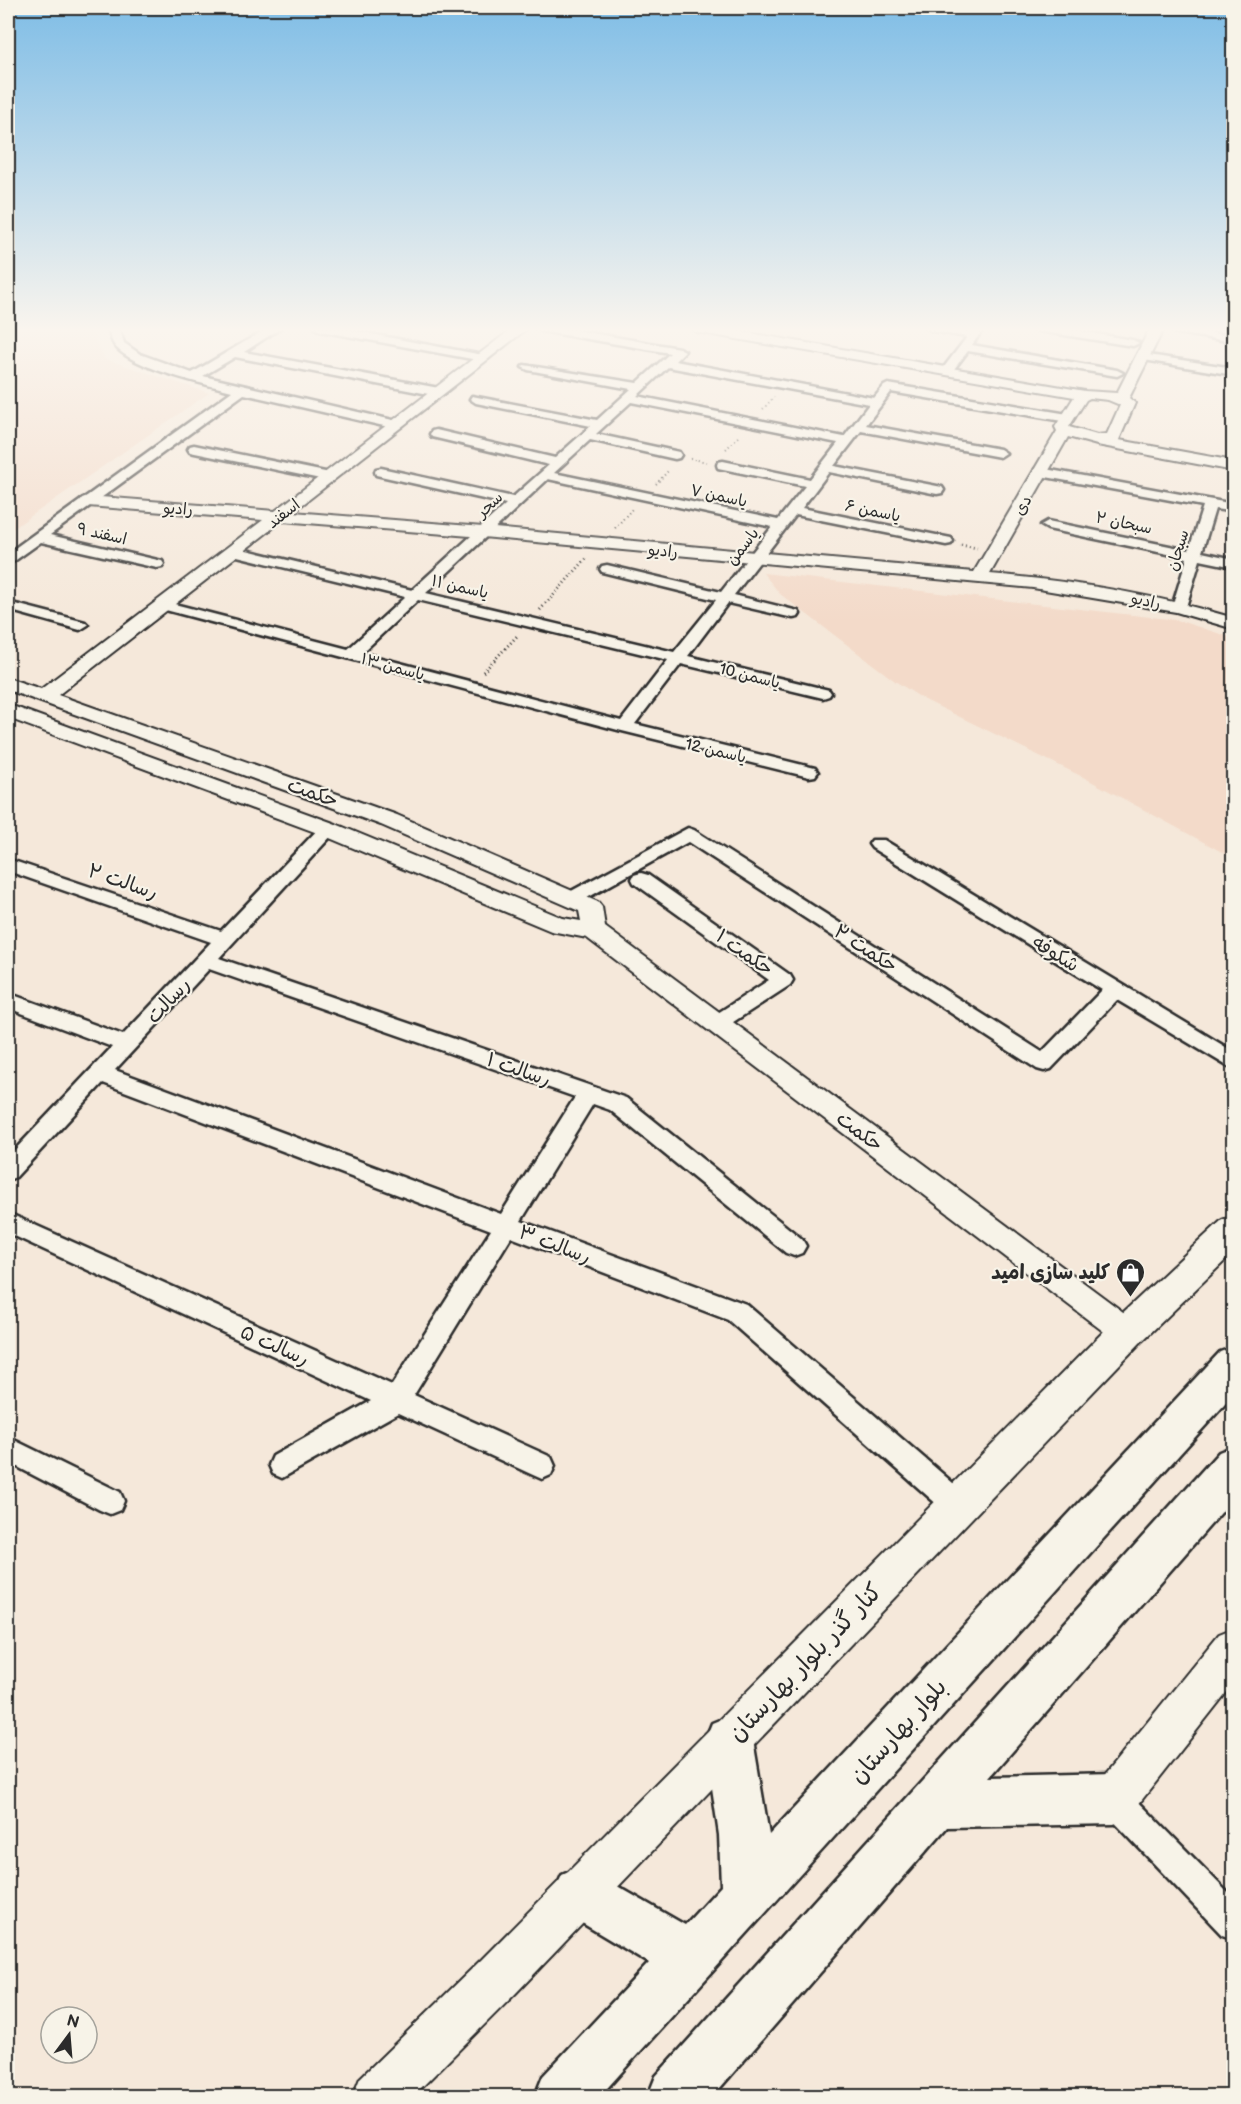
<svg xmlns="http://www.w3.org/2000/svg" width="1241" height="2104" font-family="'Balsamiq Sans','Playpen Sans Arabic',sans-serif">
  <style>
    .built { fill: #f3dac9 }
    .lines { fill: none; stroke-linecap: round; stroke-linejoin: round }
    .minor-casing { stroke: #2b2b2b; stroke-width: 5 }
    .tertiary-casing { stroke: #2b2b2b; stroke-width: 4 }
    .secondary-casing { stroke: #2b2b2b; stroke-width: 4 }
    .primary-casing { stroke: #2b2b2b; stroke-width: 5 }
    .path-far1 { stroke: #2b2b2b; stroke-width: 2; stroke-dasharray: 1 3; stroke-linecap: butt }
    .path { stroke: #2b2b2b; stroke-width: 3; stroke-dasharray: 1 3; stroke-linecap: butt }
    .minor { fill: #f7f3e8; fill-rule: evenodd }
    .tertiary { fill: #f7f3e8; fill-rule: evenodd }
    .secondary { fill: #f7f3e8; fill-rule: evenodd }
    .primary { fill: #f7f3e8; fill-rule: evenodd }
    .labels { text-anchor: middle; stroke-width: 4.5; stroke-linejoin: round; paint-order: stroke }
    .far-street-label { font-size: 16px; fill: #2b2b2b; stroke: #f7f3e8 }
    .street-label { font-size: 20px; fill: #2b2b2b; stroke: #f7f3e8 }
    .poi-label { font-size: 20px; font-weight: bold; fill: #2b2b2b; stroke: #f7f3e8; text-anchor: end }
    .near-street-label { font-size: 24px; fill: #2b2b2b; stroke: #f7f3e8 }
  </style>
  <rect width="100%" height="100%" fill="#f5e8da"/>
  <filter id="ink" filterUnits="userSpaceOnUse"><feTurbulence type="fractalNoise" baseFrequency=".0167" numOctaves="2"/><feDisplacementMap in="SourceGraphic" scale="12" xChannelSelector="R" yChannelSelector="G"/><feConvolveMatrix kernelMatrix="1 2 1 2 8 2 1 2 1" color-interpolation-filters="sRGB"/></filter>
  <g filter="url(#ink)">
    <g class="built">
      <path d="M 8,328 L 89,328 L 105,359 L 209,393 L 8,532 Z"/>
      <path d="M 763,573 L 1177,620 L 1233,638 L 1233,858 L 1085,778 L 923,699 L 895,681 L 780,594 Z"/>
    </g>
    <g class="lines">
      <defs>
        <g id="minor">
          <path d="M 108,328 L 119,328 L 124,343 L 140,354 L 192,373 L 268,328 L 281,328 L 244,352 L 439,388 L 445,392 L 439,396 L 235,357 L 203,376 L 397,421 L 403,425 L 397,429 L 244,394 L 50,535 L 162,561 L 164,564 L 162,567 L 157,568 L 41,542 L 13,562 L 8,563 L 8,553 L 232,391 C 204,384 132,368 115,346 C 111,341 110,334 108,328 Z"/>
          <path d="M 315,328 L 339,328 L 483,355 L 489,358 L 483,361 L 320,331 Z"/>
          <path d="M 536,328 L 562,328 L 679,348 L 685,351 L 675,361 L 874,398 L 884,386 L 888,384 L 1068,414 L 1074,418 L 1068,422 L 891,392 L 866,425 L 1000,449 L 1006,453 L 1000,457 L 861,431 L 834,466 L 942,487 L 944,490 L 942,493 L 937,494 L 829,472 L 802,508 L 946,537 L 951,538 L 953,541 L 951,544 L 946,545 L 796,515 L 734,595 L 798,611 L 800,614 L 798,617 L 793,618 L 728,603 L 688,656 L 829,690 L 831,693 L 829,696 L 823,698 L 681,664 L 635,724 L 815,768 L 818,772 L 815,776 L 809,777 L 618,730 L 158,608 L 156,605 L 163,601 L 348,649 L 405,597 L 229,554 L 227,551 L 234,547 L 412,590 L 506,504 L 376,475 L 375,472 L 376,469 L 381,468 L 513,497 L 549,465 L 432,437 L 430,434 L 432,431 L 436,430 L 555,458 L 591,426 L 476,403 L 470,399 L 472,396 L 597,420 L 631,389 L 528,370 L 522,367 L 524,365 L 637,383 L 670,353 L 541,331 ZM 668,367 L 869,404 L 844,437 L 637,396 ZM 631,402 L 838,443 L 810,479 L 723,461 L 718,462 L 717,465 L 718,468 L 805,486 L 778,520 L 554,473 L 590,440 L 675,459 L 679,458 L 681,455 L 679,452 L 596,434 ZM 548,479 L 772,527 L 721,592 L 607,565 L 602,566 L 600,569 L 602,572 L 716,600 L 674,652 L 426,593 ZM 418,600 L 668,660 L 621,721 L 362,653 Z"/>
          <path d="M 927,328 L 971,331 L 973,328 L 984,328 L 972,345 L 1117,370 L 1123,373 L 1117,376 L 968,351 L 951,373 L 947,374 L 941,371 L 967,337 L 932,331 Z"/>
          <path d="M 1034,328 L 1061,328 L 1133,340 L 1139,343 L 1133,346 L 1039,331 Z"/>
          <path d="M 1173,328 L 1234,336 L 1234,342 L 1177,333 L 1173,332 Z"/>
          <path d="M 1142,354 L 1234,368 L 1234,375 L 1138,359 L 1136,357 Z"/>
          <path d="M 194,445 L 330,473 L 336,477 L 330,481 L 190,452 L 188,449 L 190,446 Z"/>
          <path d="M 1040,468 L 1234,504 L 1234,512 L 1215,509 L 1202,552 L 1234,559 L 1234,567 L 1200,560 L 1186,607 L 1184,610 L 1174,610 L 1172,607 L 1187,558 L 1048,529 L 1041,525 L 1048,521 L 1189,550 L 1203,506 L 1035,475 L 1034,472 L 1035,469 Z"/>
          <path d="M 8,602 L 85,622 L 88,625 L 80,630 L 8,610 Z"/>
          <path d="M 328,823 L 334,825 L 337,829 L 334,833 L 219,958 L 626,1098 L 802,1239 L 806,1246 L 802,1253 L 794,1256 L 786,1253 L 610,1110 L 593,1104 L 521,1221 L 746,1304 L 968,1496 L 972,1505 L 968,1514 L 958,1518 L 948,1514 L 728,1320 L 511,1237 L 414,1395 L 551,1457 L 555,1466 L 551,1475 L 542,1479 L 533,1475 L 398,1413 L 282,1478 L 273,1474 L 269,1465 L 273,1456 L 371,1401 L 8,1233 L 8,1213 L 392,1385 L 491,1230 L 103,1083 L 16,1177 L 8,1180 L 8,1157 L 112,1047 L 8,1008 L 8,993 L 123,1035 L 211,942 L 8,871 L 8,859 L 221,931 L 322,825 ZM 209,969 L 575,1097 L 501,1214 L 115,1070 Z"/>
          <path d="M 688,828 L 694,830 L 1042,1052 L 1102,990 L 872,848 L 869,844 L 872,840 L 884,840 L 1234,1052 L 1234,1070 L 1117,1000 L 1051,1069 L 1044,1071 L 1037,1069 L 688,842 L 578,903 L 571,905 L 564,903 L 562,899 L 564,895 Z"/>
          <path d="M 641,873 L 648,875 L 790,975 L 793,980 L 790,985 L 724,1028 L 717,1031 L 710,1028 L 707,1023 L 710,1018 L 769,980 L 634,883 L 632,879 L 634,875 Z"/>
          <path d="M 8,1437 L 120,1492 L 124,1501 L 120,1510 L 110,1514 L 100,1510 L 8,1462 Z"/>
          <path d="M 1114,1783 L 1125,1788 L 1234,1899 L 1234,1939 L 1222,1935 L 1103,1810 L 1098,1799 L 1103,1788 Z"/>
        </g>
        <path id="tertiary" d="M 513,328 L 528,328 L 293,512 L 483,527 L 974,572 L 1057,431 L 1055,427 L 1074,397 L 696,332 L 690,328 L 720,328 L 1085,391 L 1117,393 L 1150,328 L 1164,328 L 1129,398 L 1135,403 L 1119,440 L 1234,461 L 1234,471 L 1097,445 L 1068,437 L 990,574 C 1073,581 1154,594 1234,618 L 1234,629 L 1176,612 L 1033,588 L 483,537 L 282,521 L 58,695 L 397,815 L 598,902 L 602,907 L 605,927 L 1138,1323 L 1142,1332 L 1138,1341 L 1127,1345 L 1116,1341 L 587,938 L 551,931 L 320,834 L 8,718 L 8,705 L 15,707 L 336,824 L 563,918 L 581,921 L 579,911 L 381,825 L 8,690 L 8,678 L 41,689 L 263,520 L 88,506 L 80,501 L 82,498 L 88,496 L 275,511 ZM 1090,398 L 1108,400 L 1120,405 L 1107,434 L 1097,435 L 1069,427 L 1086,400 Z"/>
        <g id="secondary">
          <path d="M 1234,1216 L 1234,1252 L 1140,1343 L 516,1993 L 413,2096 L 353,2096 L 360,2078 L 482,1959 L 1114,1321 L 1222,1220 Z"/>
          <path d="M 1234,1628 L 1234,1683 L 1130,1815 L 1114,1821 L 1098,1815 L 1092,1799 L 1098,1783 L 1219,1634 Z"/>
        </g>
        <g id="primary">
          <path d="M 1234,1347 L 1234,1394 L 600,2096 L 535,2096 L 543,2076 L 649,1963 L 562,1911 L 554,1893 L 562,1875 L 580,1867 L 598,1875 L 685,1925 L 721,1886 L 719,1835 L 705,1740 L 712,1723 L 729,1716 L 746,1723 L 753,1740 L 769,1835 L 1220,1352 Z"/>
          <path d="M 1234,1446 L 1234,1498 L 990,1777 L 1114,1774 L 1131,1782 L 1139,1799 L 1131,1816 L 1114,1824 L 947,1827 L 713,2096 L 648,2096 L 656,2076 L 1219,1452 Z"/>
        </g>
      </defs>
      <use href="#minor" class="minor-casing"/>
      <use href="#tertiary" class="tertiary-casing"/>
      <use href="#secondary" class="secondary-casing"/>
      <use href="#primary" class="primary-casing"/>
      <g class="path-far1">
        <path d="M 763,409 L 774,397"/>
        <path d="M 726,449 L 740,435"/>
        <path d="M 690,458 L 706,462"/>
        <path d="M 656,484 L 669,470"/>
        <path d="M 615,528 L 632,509"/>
      </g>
      <g class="path">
        <path d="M 961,545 L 977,548"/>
        <path d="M 540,610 L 587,558"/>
        <path d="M 483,672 L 517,636"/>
      </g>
      <use href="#minor" class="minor"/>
      <use href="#tertiary" class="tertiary"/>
      <use href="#secondary" class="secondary"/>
      <use href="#primary" class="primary"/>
    </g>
  </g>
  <linearGradient id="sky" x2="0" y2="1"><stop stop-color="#7fbde6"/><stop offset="0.53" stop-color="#faf5ee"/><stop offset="1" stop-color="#faf5ee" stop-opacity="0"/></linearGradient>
  <rect width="1241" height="623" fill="url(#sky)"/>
  <defs>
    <symbol id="shop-pin" viewBox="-11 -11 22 30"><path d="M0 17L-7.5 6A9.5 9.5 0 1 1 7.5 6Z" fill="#2b2b2b" stroke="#f7f3e8"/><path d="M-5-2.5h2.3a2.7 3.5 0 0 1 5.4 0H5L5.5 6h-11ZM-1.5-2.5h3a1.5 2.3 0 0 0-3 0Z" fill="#fff"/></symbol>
  </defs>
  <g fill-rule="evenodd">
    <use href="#shop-pin" x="1114" y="1256" width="33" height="45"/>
  </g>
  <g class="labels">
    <g class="far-street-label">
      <text transform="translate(719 495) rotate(12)" y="6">یاسمن ۷</text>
      <text transform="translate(489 504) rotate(-43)" y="6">سحر</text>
      <text transform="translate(1022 505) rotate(-60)" y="6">دی</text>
      <text transform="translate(178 508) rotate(4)" y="6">رادیو</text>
      <text transform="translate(873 510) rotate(12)" y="6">یاسمن ۶</text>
      <text transform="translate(283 513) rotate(-38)" y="6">اسفند</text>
      <text transform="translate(1124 522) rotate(12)" y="6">سبحان ۲</text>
      <text transform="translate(102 533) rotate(13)" y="6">اسفند ۹</text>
      <text transform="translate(742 546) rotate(-52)" y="6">یاسمن</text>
      <text transform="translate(663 550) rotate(6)" y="6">رادیو</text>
      <text transform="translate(1177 550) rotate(-73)" y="6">سبحان</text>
      <text transform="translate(460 586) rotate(13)" y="6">یاسمن ۱۱</text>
      <text transform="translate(1146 600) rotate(12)" y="6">رادیو</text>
      <text transform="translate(393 666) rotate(15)" y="6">یاسمن ۱۳</text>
      <text transform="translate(750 675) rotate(14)" y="6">یاسمن 10</text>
      <text transform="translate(716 750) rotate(13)" y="6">یاسمن 12</text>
    </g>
    <g class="street-label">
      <text transform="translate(313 792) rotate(20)" y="7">حکمت</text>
      <text transform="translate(123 881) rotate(19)" y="7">رسالت ۲</text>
      <text transform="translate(866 948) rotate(33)" y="7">حکمت ۲</text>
      <text transform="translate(745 952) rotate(35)" y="7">حکمت ۱</text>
      <text transform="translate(1056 953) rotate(32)" y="7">شکوفه</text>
      <text transform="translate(168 1000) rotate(-47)" y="7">رسالت</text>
      <text transform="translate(519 1069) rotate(19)" y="7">رسالت ۱</text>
      <text transform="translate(860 1131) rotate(37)" y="7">حکمت</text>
      <text transform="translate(555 1244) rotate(21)" y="7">رسالت ۳</text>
      <text transform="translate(275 1345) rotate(24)" y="7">رسالت ۵</text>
    </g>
    <g class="poi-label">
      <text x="1110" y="1279">کلید سازی امید</text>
    </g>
    <g class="near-street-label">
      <text transform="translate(805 1662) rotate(-46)" y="8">کنار گذر بلوار بهارستان</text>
      <text transform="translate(898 1731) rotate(-48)" y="8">بلوار بهارستان</text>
    </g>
  </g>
  <rect width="1241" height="2104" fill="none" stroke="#f7f3e8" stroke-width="30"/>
  <rect x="15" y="15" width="1211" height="2074" fill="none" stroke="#2b2b2b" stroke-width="2" filter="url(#ink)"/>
  <g transform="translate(69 2035) rotate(16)"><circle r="28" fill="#f7f3e8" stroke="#a5a39c" stroke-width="1.5"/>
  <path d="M0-4.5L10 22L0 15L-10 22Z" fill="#2b2b2b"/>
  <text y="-9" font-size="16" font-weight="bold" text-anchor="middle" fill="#2b2b2b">N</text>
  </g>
</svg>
